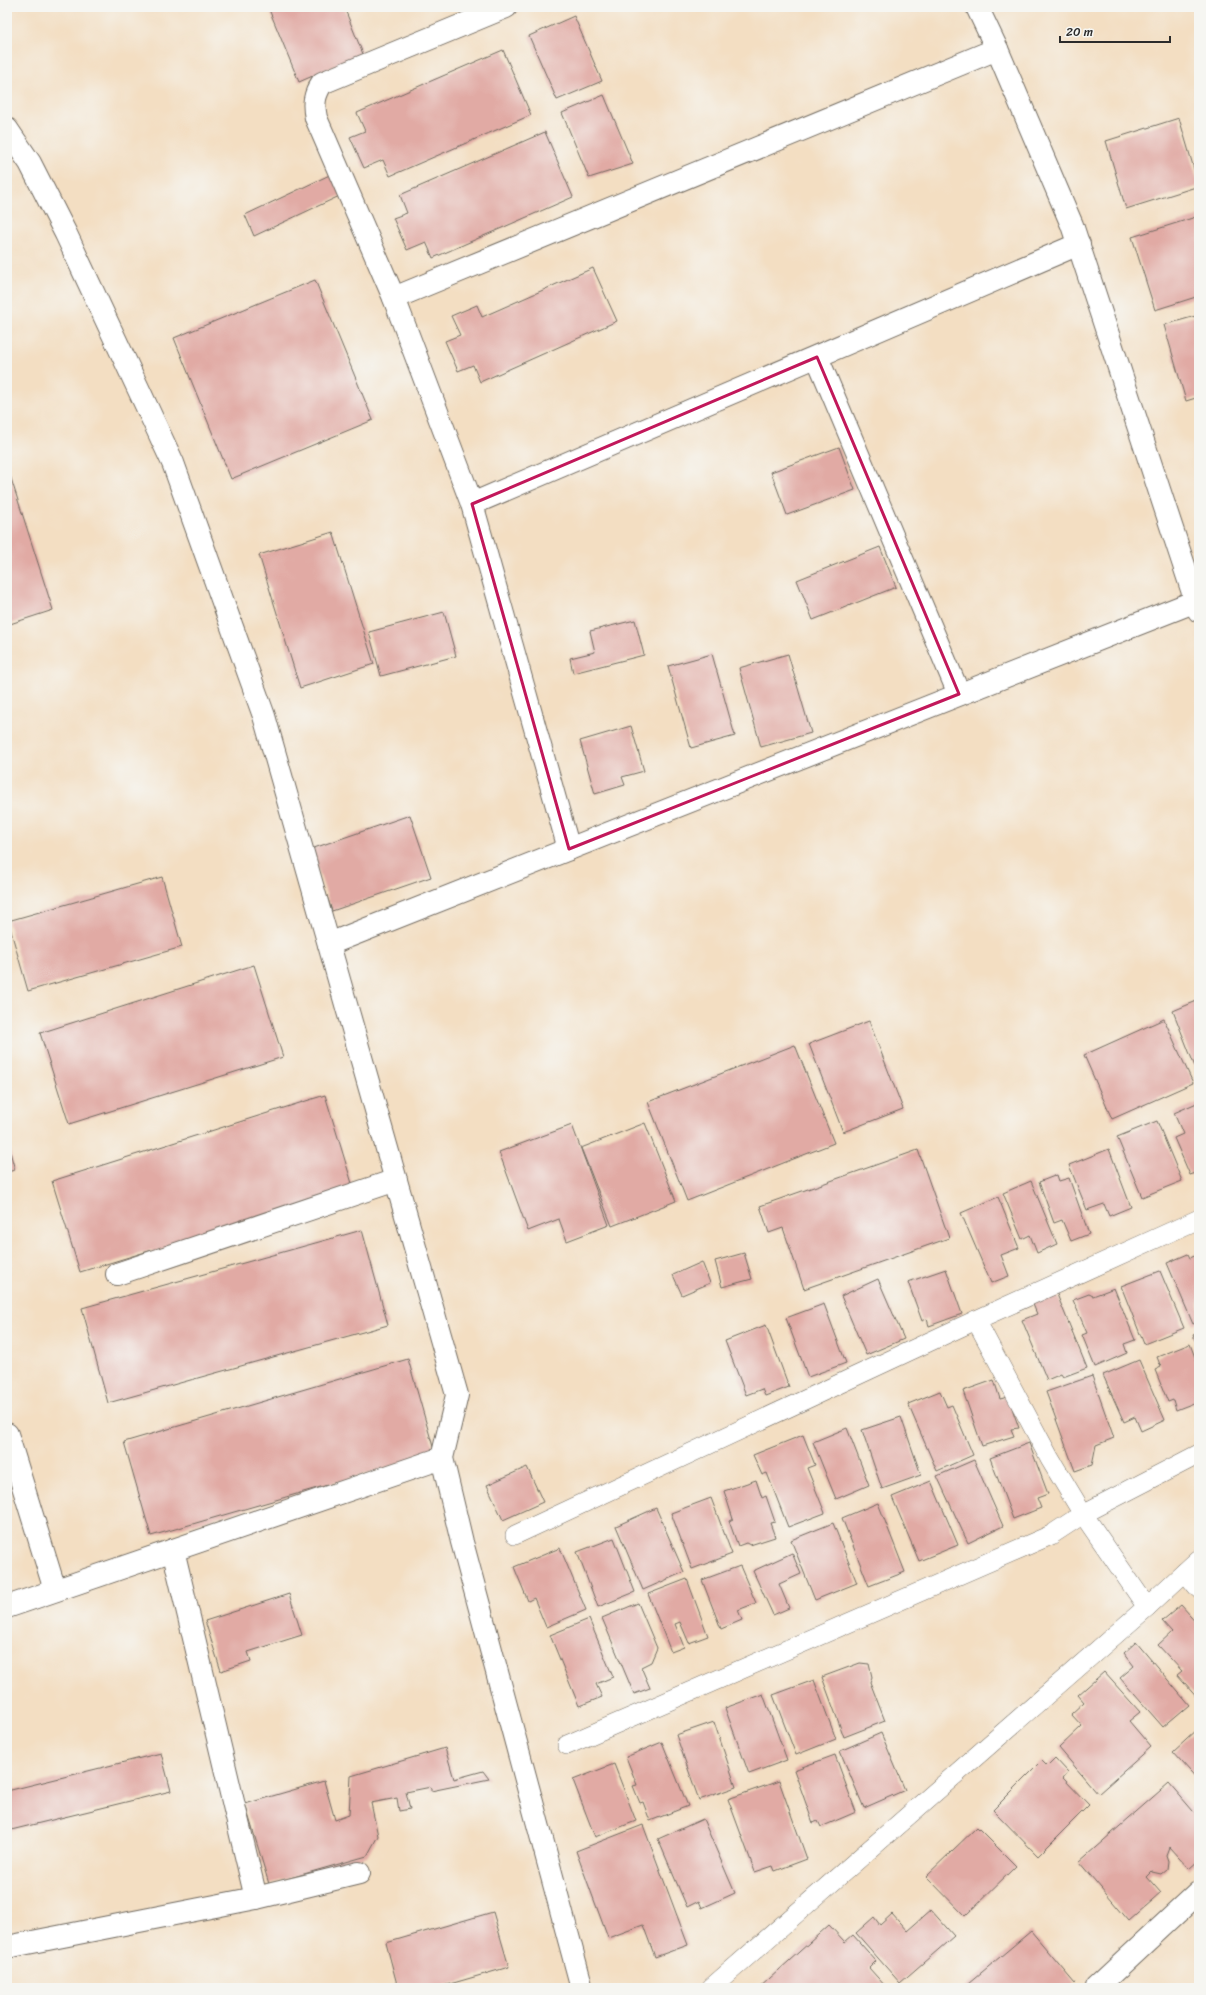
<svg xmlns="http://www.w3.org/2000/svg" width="1206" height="1995" font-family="Sriracha,sans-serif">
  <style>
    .building { fill: #e1aaa4 }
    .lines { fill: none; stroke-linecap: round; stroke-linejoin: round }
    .service-casing { stroke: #716a60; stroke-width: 20 }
    .minor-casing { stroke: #716a60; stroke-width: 24 }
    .service { stroke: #fff; stroke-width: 19 }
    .minor { stroke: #fff; stroke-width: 22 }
    .marked { fill: none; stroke: #c2185b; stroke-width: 3; stroke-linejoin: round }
  </style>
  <rect width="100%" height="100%" fill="#f6f6f2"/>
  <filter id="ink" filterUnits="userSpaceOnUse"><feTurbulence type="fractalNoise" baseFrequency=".025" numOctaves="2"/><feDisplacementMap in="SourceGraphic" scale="8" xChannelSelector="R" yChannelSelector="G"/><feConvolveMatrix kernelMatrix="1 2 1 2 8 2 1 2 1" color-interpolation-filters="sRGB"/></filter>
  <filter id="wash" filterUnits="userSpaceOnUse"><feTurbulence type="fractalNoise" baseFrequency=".012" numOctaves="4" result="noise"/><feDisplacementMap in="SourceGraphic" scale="16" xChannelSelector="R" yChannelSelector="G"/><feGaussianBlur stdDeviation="0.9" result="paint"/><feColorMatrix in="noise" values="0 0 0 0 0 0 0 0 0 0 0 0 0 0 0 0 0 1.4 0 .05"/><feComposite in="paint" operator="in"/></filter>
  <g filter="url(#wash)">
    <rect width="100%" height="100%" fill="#f3dec2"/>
    <g id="blocks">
      <g class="building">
        <path d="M 268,7 L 344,7 L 363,54 L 299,82 Z"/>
        <path d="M 574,16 L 602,81 L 557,100 L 529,36 Z"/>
        <path d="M 503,50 L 531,115 L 390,176 L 383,160 L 364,168 L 350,137 L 365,131 L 357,113 Z"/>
        <path d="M 604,95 L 633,164 L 589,178 L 562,113 Z"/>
        <path d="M 1179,118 L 1199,186 L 1126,209 L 1106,141 Z"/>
        <path d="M 545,132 L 573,197 L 433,258 L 426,242 L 407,250 L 393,218 L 407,213 L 400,195 Z"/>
        <path d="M 338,171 L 348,192 L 254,236 L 245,215 Z"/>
        <path d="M 1199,216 L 1199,296 L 1155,310 L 1132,237 Z"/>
        <path d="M 593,268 L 617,321 L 480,382 L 473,365 L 458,371 L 445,341 L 460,335 L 451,316 L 477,305 L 482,317 Z"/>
        <path d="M 315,280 L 373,420 L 231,479 L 174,338 Z"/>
        <path d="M 1199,315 L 1199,397 L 1186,401 L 1164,325 Z"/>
        <path d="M 839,447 L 855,490 L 787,515 L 771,472 Z"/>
        <path d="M 7,466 L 53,610 L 7,625 Z"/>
        <path d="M 333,532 L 374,664 L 300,688 L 259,555 Z"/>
        <path d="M 880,547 L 896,587 L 813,620 L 797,580 Z"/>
        <path d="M 444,612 L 456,656 L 381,676 L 369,632 Z"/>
        <path d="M 635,620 L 644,655 L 573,673 L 570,658 L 595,652 L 590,631 Z"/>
        <path d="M 712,654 L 735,736 L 691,748 L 668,666 Z"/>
        <path d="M 788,654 L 811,733 L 761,747 L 739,668 Z"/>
        <path d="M 631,726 L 644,771 L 622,777 L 625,785 L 595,794 L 580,741 Z"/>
        <path d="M 410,815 L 431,877 L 332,911 L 311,849 Z"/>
        <path d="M 162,877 L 182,947 L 28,991 L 8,921 Z"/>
        <path d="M 254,965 L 283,1057 L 69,1124 L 40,1033 Z"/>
        <path d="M 1199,1000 L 1199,1077 L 1173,1011 Z"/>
        <path d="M 1164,1019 L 1193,1083 L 1112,1119 L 1084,1055 Z"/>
        <path d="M 869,1021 L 903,1109 L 843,1132 L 809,1044 Z"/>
        <path d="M 795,1045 L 834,1143 L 687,1201 L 648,1102 Z"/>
        <path d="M 325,1095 L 354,1190 L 153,1253 L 152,1250 L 80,1272 L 52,1181 Z"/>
        <path d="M 1199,1102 L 1199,1172 L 1190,1175 L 1174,1138 L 1183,1134 L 1174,1113 Z"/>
        <path d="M 1157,1121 L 1182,1181 L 1142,1197 L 1117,1137 Z"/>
        <path d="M 645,1123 L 676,1201 L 612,1226 L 581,1148 Z"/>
        <path d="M 572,1125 L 609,1225 L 567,1241 L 559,1219 L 528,1231 L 499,1152 Z"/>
        <path d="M 7,1141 L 15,1170 L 7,1172 Z"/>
        <path d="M 1109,1149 L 1131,1207 L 1109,1216 L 1104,1204 L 1087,1210 L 1069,1165 Z"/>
        <path d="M 918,1150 L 949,1238 L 804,1289 L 783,1228 L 769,1233 L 760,1206 Z"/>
        <path d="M 1057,1175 L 1059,1181 L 1069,1178 L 1089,1234 L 1071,1241 L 1062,1220 L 1054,1223 L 1039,1182 Z"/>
        <path d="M 1031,1181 L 1057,1244 L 1037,1253 L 1030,1235 L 1022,1239 L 1003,1193 Z"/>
        <path d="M 998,1197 L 1019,1248 L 1001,1255 L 1009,1276 L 991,1283 L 961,1213 Z"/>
        <path d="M 362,1230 L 388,1325 L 108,1403 L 82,1308 Z"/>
        <path d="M 744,1253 L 752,1279 L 722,1287 L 715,1261 Z"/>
        <path d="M 1188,1254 L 1190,1258 L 1199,1254 L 1199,1321 L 1193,1324 L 1167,1263 Z"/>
        <path d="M 702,1262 L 710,1283 L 682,1295 L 673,1275 Z"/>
        <path d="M 946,1269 L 962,1314 L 929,1326 L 927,1319 L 922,1321 L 908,1282 Z"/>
        <path d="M 1160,1271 L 1184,1328 L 1144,1344 L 1121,1286 Z"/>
        <path d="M 878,1279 L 904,1339 L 866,1355 L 841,1296 Z"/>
        <path d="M 1054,1287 L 1087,1368 L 1063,1377 L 1061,1374 L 1047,1380 L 1022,1320 L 1037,1314 L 1030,1297 Z"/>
        <path d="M 1114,1288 L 1135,1340 L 1124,1344 L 1127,1353 L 1095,1367 L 1082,1335 L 1087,1333 L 1073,1300 L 1089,1294 L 1093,1296 Z"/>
        <path d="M 824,1304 L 846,1363 L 808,1377 L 786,1318 Z"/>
        <path d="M 766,1325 L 789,1387 L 765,1396 L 762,1389 L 746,1395 L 725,1341 Z"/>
        <path d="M 1199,1333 L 1199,1350 L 1193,1335 Z"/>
        <path d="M 1190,1344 L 1199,1368 L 1199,1401 L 1176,1410 L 1173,1400 L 1168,1402 L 1155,1370 L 1161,1367 L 1157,1357 Z"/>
        <path d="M 408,1359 L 435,1454 L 151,1536 L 124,1442 Z"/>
        <path d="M 1139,1360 L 1165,1420 L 1141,1431 L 1135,1417 L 1124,1422 L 1103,1375 Z"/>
        <path d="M 1092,1376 L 1114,1438 L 1096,1445 L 1092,1465 L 1075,1471 L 1046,1392 Z"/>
        <path d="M 994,1380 L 1000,1399 L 1008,1397 L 1019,1428 L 1011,1429 L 1014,1436 L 982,1446 L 963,1391 Z"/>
        <path d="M 940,1391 L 947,1407 L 952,1405 L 973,1455 L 937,1471 L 908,1404 Z"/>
        <path d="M 901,1417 L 921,1475 L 882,1489 L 862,1430 Z"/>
        <path d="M 847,1428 L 869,1485 L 836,1499 L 813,1442 Z"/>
        <path d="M 803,1435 L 815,1465 L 807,1468 L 825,1513 L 788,1527 L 767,1473 L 762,1475 L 753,1455 Z"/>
        <path d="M 1029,1443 L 1048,1494 L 1037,1498 L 1041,1508 L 1013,1519 L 990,1458 Z"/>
        <path d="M 974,1460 L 1003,1526 L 968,1543 L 937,1476 Z"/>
        <path d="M 527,1467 L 543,1502 L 503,1520 L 487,1485 Z"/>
        <path d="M 756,1480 L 762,1498 L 766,1496 L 775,1522 L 770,1523 L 775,1537 L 750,1545 L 746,1543 L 738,1546 L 729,1521 L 733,1519 L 724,1491 Z"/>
        <path d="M 931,1481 L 958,1545 L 919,1561 L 892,1497 Z"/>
        <path d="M 711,1498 L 732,1554 L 692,1569 L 671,1513 Z"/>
        <path d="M 878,1503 L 905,1572 L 869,1586 L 842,1518 Z"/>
        <path d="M 656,1508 L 684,1572 L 643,1590 L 616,1526 Z"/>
        <path d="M 833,1523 L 857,1583 L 815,1600 L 791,1540 Z"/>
        <path d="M 614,1538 L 635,1592 L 598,1607 L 577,1552 Z"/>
        <path d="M 560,1548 L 586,1610 L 546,1627 L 534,1598 L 528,1601 L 514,1567 Z"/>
        <path d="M 792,1553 L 801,1574 L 779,1584 L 789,1608 L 773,1615 L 753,1571 Z"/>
        <path d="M 740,1566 L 756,1603 L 738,1610 L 742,1620 L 721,1629 L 702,1580 Z"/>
        <path d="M 687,1579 L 708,1636 L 689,1643 L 680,1622 L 675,1624 L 684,1647 L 671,1652 L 648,1594 Z"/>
        <path d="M 289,1594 L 302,1635 L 248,1652 L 251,1661 L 221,1671 L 205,1621 Z"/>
        <path d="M 638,1603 L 657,1648 L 651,1662 L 641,1667 L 650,1688 L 634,1694 L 602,1618 Z"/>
        <path d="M 1181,1605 L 1199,1625 L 1199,1700 L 1177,1675 L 1182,1671 L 1158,1645 L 1172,1632 L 1162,1621 Z"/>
        <path d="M 589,1619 L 613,1677 L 596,1684 L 602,1697 L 579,1706 L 550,1635 Z"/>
        <path d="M 1136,1642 L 1189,1705 L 1163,1727 L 1120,1678 L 1134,1666 L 1124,1653 Z"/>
        <path d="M 860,1663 L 869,1664 L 872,1677 L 870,1682 L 885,1721 L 844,1737 L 822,1677 Z"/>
        <path d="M 1104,1672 L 1140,1712 L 1129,1721 L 1151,1747 L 1098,1794 L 1059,1748 L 1082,1726 L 1071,1714 L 1084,1702 L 1078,1695 Z"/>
        <path d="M 814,1680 L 836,1739 L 796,1755 L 773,1695 Z"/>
        <path d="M 763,1694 L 787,1760 L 749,1774 L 725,1708 Z"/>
        <path d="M 714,1722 L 736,1787 L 699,1800 L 676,1735 Z"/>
        <path d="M 1199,1728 L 1199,1781 L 1173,1752 Z"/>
        <path d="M 881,1733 L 905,1790 L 864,1808 L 840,1751 Z"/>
        <path d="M 662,1742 L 688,1806 L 650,1821 L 643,1802 L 640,1803 L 633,1786 L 637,1785 L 626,1757 Z"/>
        <path d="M 445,1748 L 454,1779 L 483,1771 L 489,1779 L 431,1791 L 431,1787 L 406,1792 L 410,1809 L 399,1811 L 397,1798 L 371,1803 L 378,1836 L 367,1856 L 269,1884 L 245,1804 L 324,1781 L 335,1820 L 349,1815 L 351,1776 Z"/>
        <path d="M 161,1753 L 171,1791 L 7,1831 L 7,1791 Z"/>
        <path d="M 835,1755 L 856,1812 L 821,1827 L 818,1821 L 813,1823 L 794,1770 Z"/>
        <path d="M 1055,1758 L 1068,1772 L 1063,1778 L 1089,1805 L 1038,1856 L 993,1810 L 1042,1761 L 1047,1766 Z"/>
        <path d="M 614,1764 L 636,1821 L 595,1837 L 573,1780 Z"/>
        <path d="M 779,1781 L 807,1859 L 775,1871 L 773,1866 L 755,1872 L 728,1799 Z"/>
        <path d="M 1169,1783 L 1199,1818 L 1199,1860 L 1189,1869 L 1169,1847 L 1166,1855 L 1168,1861 L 1167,1869 L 1161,1874 L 1152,1872 L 1147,1877 L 1161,1893 L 1129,1921 L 1079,1862 Z"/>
        <path d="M 703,1819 L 735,1893 L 702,1908 L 699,1901 L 687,1907 L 658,1839 Z"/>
        <path d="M 643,1825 L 688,1945 L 655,1957 L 643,1925 L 608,1938 L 576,1851 Z"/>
        <path d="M 977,1827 L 1016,1866 L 965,1916 L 926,1876 Z"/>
        <path d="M 931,1910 L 954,1936 L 900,1983 L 856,1933 L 874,1917 L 880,1925 L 892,1914 L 907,1931 Z"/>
        <path d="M 493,1912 L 509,1967 L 436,1988 L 398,1988 L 386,1943 Z"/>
        <path d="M 829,1925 L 845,1942 L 853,1935 L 876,1961 L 869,1968 L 887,1988 L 759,1988 Z"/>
        <path d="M 1031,1931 L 1075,1983 L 1070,1988 L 963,1988 Z"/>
      </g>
    </g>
  </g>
  <g filter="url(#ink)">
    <use href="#blocks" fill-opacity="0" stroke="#716a60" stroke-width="1"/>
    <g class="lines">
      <defs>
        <g id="service">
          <path d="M 515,1535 L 976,1320 L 1199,1219"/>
          <path d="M 1185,1572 L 1199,1589"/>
          <path d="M 1147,1607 L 1199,1559"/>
          <path d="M 567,1745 L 1051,1535 L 1083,1514 L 1199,1454"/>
          <path d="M 711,1988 L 1147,1607 L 1083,1514 L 1050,1459 L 976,1320"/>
        </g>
        <g id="minor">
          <path d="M 977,7 L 997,49 L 1072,225 L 1199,611"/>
          <path d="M 7,129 L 30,163 L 66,234 L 173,463 L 264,716 L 457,1395 L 442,1458 L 462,1542 L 582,1988"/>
          <path d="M 394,298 L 997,49"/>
          <path d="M 817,357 L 959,694"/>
          <path d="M 472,504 L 394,298 L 316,118 C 313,104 314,95 322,83 L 506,7"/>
          <path d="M 569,849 L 472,504 L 1079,244"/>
          <path d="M 329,944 L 1196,601"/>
          <path d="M 117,1274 L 396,1180"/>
          <path d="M 7,1434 L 55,1590"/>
          <path d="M 173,1550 L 256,1898"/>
          <path d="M 7,1607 L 442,1458"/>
          <path d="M 7,1947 L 256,1898 L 359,1873"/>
          <path d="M 1096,1988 L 1199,1892"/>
        </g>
      </defs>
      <use href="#service" class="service-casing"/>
      <use href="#minor" class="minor-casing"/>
      <use href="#service" class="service"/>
      <use href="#minor" class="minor"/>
    </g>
  </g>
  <path class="marked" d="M 817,357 L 959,694 L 569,849 L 472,504 Z"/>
  <rect width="1206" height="1995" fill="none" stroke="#f6f6f2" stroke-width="24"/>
  <path d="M1060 36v6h110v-6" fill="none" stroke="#2b2b2b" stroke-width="2"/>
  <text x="1066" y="36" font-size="12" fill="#2b2b2b" stroke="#f6f6f2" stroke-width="3" paint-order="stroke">20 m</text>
</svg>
